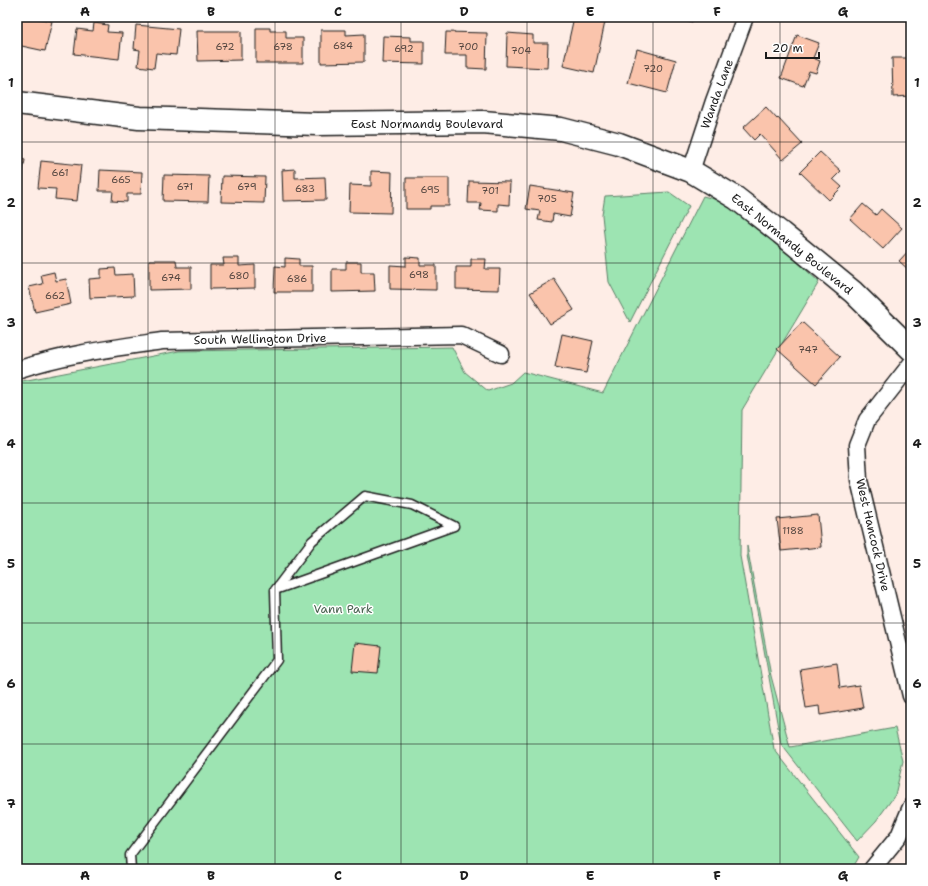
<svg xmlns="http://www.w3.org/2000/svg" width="928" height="886" font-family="'Shantell Sans',sans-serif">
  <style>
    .green { fill: #9de4b2; stroke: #5c8067 }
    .building { fill: #fac4ac; stroke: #1c1c1c }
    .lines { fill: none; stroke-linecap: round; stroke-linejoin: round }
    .lane-casing { stroke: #1c1c1c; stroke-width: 11 }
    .street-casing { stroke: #1c1c1c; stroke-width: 19 }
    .secondary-casing { stroke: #1c1c1c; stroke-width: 25 }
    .lane { stroke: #fff; stroke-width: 8 }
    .street { stroke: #fff; stroke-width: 16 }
    .secondary { stroke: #fff; stroke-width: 22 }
    .grid { fill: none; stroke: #1c1c1c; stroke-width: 1; stroke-opacity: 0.55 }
    .labels { text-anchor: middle; stroke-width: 3; stroke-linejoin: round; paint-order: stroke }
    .number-label { font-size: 10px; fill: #544640 }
    .street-label { font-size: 12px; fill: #1c1c1c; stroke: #fff }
    .park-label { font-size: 12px; fill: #496250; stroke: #fff }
    .neatline { fill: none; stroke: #1c1c1c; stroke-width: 1.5 }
    .grid-label { font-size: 13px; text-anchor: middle; font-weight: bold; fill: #1c1c1c }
  </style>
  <rect width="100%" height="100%" fill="#feede6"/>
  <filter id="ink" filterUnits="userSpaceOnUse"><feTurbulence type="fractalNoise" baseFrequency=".025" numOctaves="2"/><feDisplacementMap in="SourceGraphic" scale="8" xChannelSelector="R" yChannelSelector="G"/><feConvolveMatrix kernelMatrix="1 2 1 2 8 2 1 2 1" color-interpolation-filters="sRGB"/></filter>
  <g filter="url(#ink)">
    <g class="green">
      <path d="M 669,192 L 689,206 L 630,322 L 609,282 L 602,215 L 605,196 Z"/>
      <path d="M 703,196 L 718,200 L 762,229 L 819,282 L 742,410 L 740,556 L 774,749 L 859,857 L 852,869 L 17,869 L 17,382 L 179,351 L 452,347 L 465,372 L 488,391 L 511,383 L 523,372 L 603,393 Z"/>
      <path d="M 747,546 L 771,676 L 790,747 L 895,728 L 903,761 L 895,795 L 876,821 L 857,841 L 781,744 L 747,555 Z"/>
    </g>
    <g class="building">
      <path d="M 20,17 L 30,17 L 52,21 L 45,51 L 17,45 L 17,29 Z"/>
      <path d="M 574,17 L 581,17 L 605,22 L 594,73 L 563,66 Z"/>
      <path d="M 678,17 L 694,17 L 692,22 Z"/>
      <path d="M 94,23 L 108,25 L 107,32 L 122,33 L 119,59 L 74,54 L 77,29 L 93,31 Z"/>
      <path d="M 136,25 L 179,29 L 176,55 L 156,53 L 154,68 L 138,66 L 140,50 L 134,49 Z"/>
      <path d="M 256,28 L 270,28 L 270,31 L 286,31 L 286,38 L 303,38 L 303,63 L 256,63 Z"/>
      <path d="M 321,30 L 346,30 L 346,35 L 364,34 L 364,62 L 321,63 Z"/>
      <path d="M 197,31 L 241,31 L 241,60 L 198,61 Z"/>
      <path d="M 446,32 L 487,33 L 486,69 L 467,68 L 467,55 L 445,55 Z"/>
      <path d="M 507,33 L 533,35 L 533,43 L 548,43 L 547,68 L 506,66 Z"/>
      <path d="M 797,35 L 819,43 L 813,58 L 820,61 L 816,73 L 809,71 L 803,86 L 781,78 Z"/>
      <path d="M 383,36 L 411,37 L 411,41 L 424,41 L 424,64 L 382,63 Z"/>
      <path d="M 637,49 L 676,60 L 667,93 L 628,83 Z"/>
      <path d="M 892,58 L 911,58 L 911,96 L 893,97 Z"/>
      <path d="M 766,107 L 777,119 L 778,118 L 802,144 L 783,160 L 760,134 L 754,140 L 743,128 Z"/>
      <path d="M 820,152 L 841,171 L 833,179 L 842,187 L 829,200 L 800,172 Z"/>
      <path d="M 17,158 L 25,160 L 20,184 L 17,184 Z"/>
      <path d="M 41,161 L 81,165 L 77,201 L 55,199 L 56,189 L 38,188 Z"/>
      <path d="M 295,169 L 295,178 L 325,177 L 326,200 L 283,201 L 282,170 Z"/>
      <path d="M 100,170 L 142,172 L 141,194 L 127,194 L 127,202 L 112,201 L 113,191 L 99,191 Z"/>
      <path d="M 371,171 L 392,172 L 391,213 L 349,212 L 350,185 L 371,186 Z"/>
      <path d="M 164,175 L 209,176 L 208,202 L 163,201 Z"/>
      <path d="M 222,176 L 265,177 L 264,203 L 221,202 Z"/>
      <path d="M 406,178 L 449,178 L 449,206 L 430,206 L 430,209 L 406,209 Z"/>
      <path d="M 469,181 L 510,182 L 509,205 L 498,204 L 498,211 L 480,210 L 481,203 L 468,203 Z"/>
      <path d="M 530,186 L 574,193 L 570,217 L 553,214 L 552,222 L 538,220 L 540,211 L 526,209 Z"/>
      <path d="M 863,204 L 876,215 L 881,209 L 902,228 L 883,249 L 850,219 Z"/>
      <path d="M 911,248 L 911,272 L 899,261 Z"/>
      <path d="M 406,257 L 420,258 L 420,265 L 436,265 L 436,290 L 390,289 L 390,265 L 406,266 Z"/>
      <path d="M 223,258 L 239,258 L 239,266 L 255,265 L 255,288 L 210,289 L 210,265 L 224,265 Z"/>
      <path d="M 285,258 L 299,259 L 299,266 L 312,266 L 312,292 L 274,292 L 275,266 L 285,267 Z"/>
      <path d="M 471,259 L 486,259 L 485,269 L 500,269 L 499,290 L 456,289 L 456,267 L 471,267 Z"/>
      <path d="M 149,260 L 176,260 L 177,267 L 191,267 L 191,289 L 149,290 Z"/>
      <path d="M 346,262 L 361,262 L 361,272 L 374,272 L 375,291 L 332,292 L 332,269 L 346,269 Z"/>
      <path d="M 115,268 L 116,275 L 133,274 L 134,296 L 90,298 L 89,279 L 101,278 L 101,269 Z"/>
      <path d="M 54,272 L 56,281 L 66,279 L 71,304 L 35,312 L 29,287 L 43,284 L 41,275 Z"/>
      <path d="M 554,279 L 574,310 L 550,324 L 530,293 Z"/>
      <path d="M 802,322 L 840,357 L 816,384 L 777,349 Z"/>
      <path d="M 562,334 L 593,341 L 586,373 L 555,367 Z"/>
      <path d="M 911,464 L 911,491 L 905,465 Z"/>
      <path d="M 818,515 L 821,547 L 781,551 L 777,519 Z"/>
      <path d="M 355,643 L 381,646 L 378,673 L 352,671 Z"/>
      <path d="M 837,663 L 840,688 L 859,685 L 863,708 L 820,715 L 819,706 L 806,708 L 800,669 Z"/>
    </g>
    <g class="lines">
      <defs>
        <path id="lane" d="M 131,869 L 130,855 L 277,660 L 275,590 L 312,541 L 365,496 L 412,505 L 454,526 L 275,590"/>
        <g id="street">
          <path d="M 691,171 L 714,101 L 745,17"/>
          <path d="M 911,364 L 867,420 L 857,445 L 859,480 L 911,696"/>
          <path d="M 17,370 C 64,354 114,348 162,341 L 461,335 L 501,354"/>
          <path d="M 872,869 L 899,836 L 911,807"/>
        </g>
        <path id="secondary" d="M 17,103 L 139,118 L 317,124 L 483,122 L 561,129 L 619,144 L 691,171 L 736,198 L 781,233 L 853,292 L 911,349"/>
      </defs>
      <use href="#lane" class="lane-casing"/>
      <use href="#street" class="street-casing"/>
      <use href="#secondary" class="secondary-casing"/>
      <use href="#lane" class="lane"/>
      <use href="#street" class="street"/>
      <use href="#secondary" class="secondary"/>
    </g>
  </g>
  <path class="grid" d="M 148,17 L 148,869M 275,17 L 275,869M 401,17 L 401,869M 527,17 L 527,869M 653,17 L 653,869M 780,17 L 780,869M 17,142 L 911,142M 17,263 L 911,263M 17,383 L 911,383M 17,503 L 911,503M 17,623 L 911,623M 17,744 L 911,744"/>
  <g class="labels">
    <g class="number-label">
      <text x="343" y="49">684</text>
      <text x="225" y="50">672</text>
      <text x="283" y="50">678</text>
      <text x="468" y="50">700</text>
      <text x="404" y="52">692</text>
      <text x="521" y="54">704</text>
      <text x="653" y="72">720</text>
      <text x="60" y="176">661</text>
      <text x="121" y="183">665</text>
      <text x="185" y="190">671</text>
      <text x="247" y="190">679</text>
      <text x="305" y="192">683</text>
      <text x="430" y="193">695</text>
      <text x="490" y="194">701</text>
      <text x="547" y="202">705</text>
      <text x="419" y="278">698</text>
      <text x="239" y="279">680</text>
      <text x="171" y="281">674</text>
      <text x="297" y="282">686</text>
      <text x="55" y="299">662</text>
      <text x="808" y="353">747</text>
      <text x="793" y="534">1188</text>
    </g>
    <g class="street-label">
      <text transform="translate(717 94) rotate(-70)" y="4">Wanda Lane</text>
      <text x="427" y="128">East Normandy Boulevard</text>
      <text transform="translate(792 244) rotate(39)" y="4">East Normandy Boulevard</text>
      <text transform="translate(260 339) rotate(-1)" y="4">South Wellington Drive</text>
      <text transform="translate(873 535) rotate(77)" y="4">West Hancock Drive</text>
    </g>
    <g class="park-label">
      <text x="343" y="613">Vann Park</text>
    </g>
  </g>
  <rect width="928" height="886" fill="none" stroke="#fff" stroke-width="44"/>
  <path d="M766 52v6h53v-6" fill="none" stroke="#1c1c1c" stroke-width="2"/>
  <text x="772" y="52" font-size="12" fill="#1c1c1c" stroke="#ffffff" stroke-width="3" paint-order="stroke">20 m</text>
  <rect x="22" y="22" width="884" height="842" class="neatline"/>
  <g class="grid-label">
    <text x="85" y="16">A</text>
    <text x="211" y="16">B</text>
    <text x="338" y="16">C</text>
    <text x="464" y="16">D</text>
    <text x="590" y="16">E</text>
    <text x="717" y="16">F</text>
    <text x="843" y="16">G</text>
    <text x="11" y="87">1</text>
    <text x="917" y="87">1</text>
    <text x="11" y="207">2</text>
    <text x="917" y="207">2</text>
    <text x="11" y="327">3</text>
    <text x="917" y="327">3</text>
    <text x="11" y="448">4</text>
    <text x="917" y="448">4</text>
    <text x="11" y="568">5</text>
    <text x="917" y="568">5</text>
    <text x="11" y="688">6</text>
    <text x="917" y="688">6</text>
    <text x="11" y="808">7</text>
    <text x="917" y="808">7</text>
    <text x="85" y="880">A</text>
    <text x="211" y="880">B</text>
    <text x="338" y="880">C</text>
    <text x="464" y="880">D</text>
    <text x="590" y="880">E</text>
    <text x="717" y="880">F</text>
    <text x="843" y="880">G</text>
  </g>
</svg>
